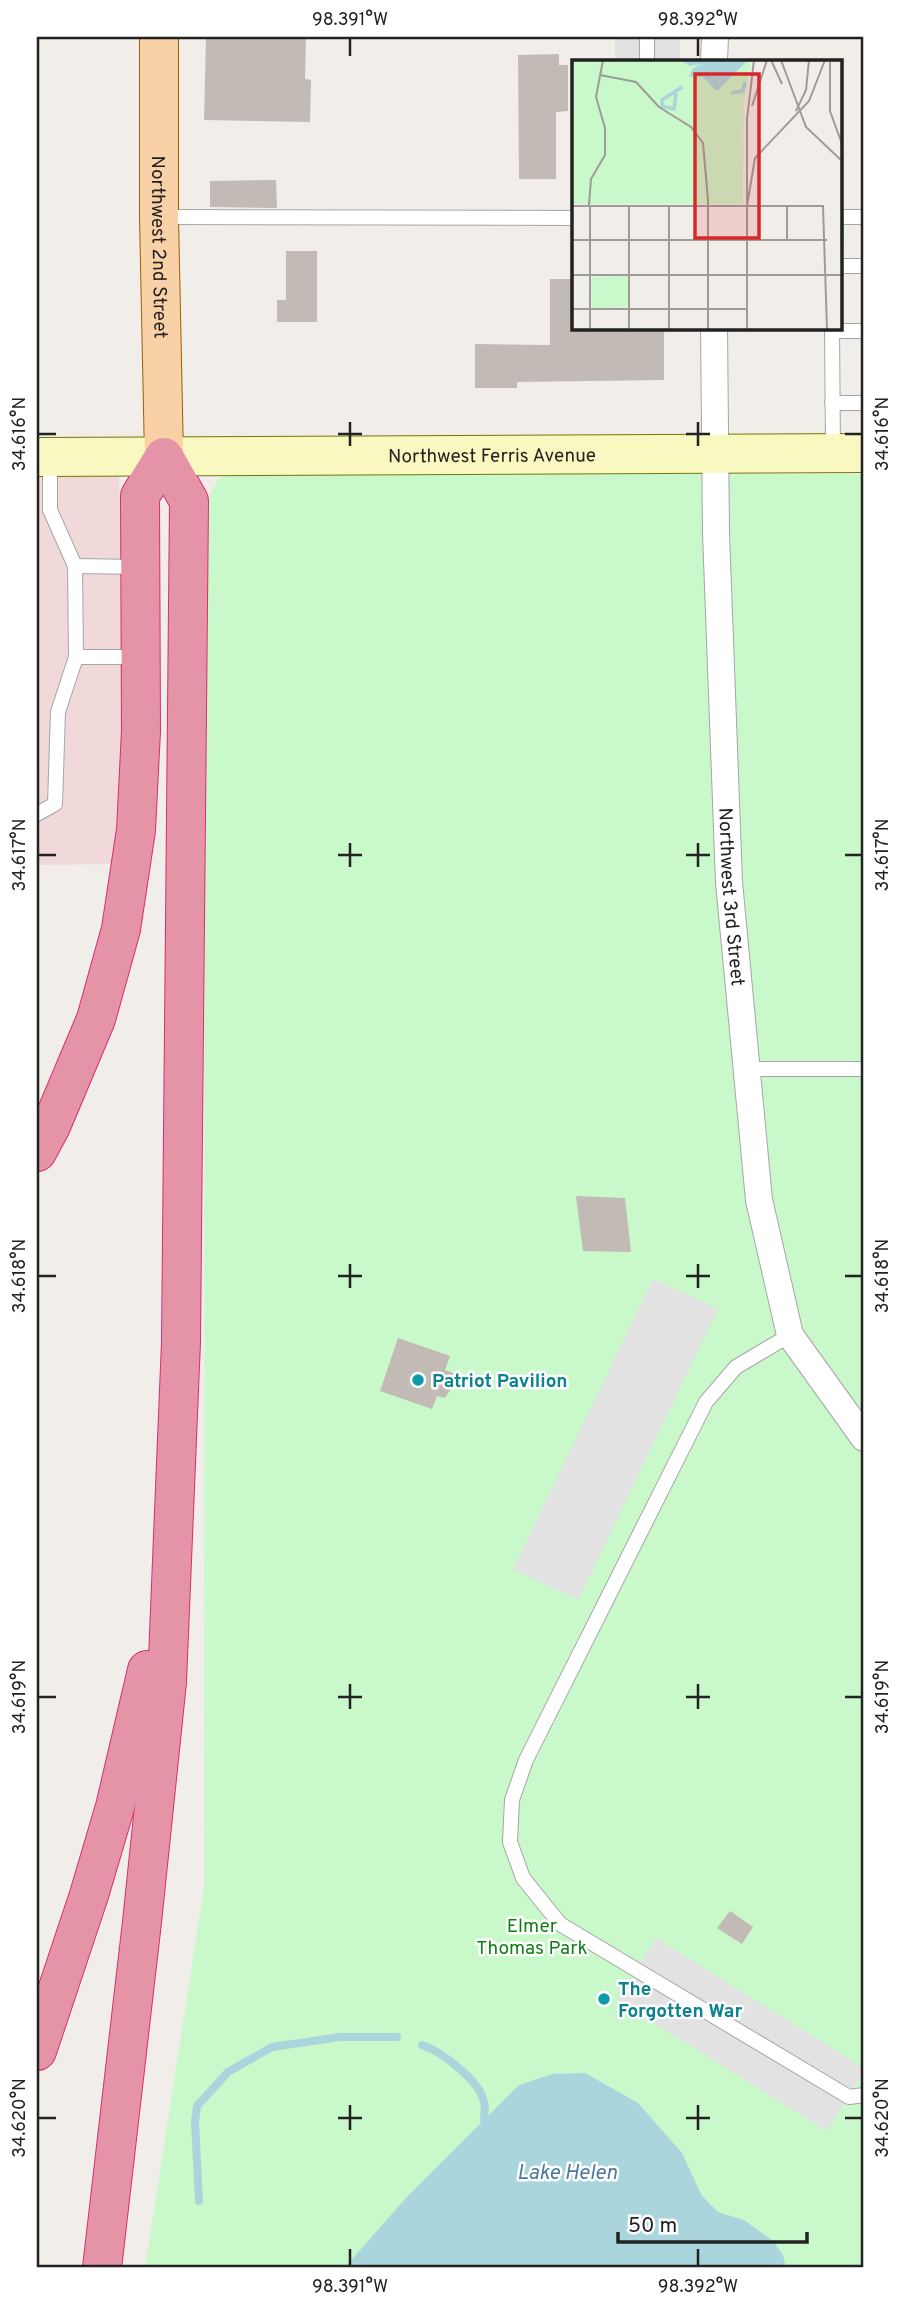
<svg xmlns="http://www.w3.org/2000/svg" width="901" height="2305" font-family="Overpass,sans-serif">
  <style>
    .commercial { fill: #f1d9da }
    .park { fill: #c9f8ca }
    .parking { fill: #e2e2e2 }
    .water { fill: #abd5dd }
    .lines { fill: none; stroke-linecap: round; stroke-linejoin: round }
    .stream { stroke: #abd5dd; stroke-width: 8 }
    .building { fill: #c2bab5 }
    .lane-casing { stroke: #a6a6a6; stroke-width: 16 }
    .street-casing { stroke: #a6a6a6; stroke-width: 28 }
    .secondary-casing { stroke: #727809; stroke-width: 40 }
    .primary-casing { stroke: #9a6005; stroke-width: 40 }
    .highway-casing { stroke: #d62f72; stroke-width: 40 }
    .lane { stroke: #fff; stroke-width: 14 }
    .street { stroke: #fff; stroke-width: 26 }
    .secondary { stroke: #f8f8c0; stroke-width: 38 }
    .primary { stroke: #f9d1a6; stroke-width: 38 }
    .highway { stroke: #e594a8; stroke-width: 38 }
    .ticks { fill: none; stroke: #222; stroke-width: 2.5 }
    .culture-dot { fill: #0f9aa8; stroke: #fff; stroke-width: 2.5 }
    .labels { text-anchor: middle; stroke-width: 5; stroke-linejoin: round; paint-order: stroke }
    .street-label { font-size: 19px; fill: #222; stroke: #fff }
    .culture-label { font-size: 19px; font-weight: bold; fill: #0d838f; stroke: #fff; text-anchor: start }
    .park-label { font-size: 19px; fill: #107f13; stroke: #fff }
    .water-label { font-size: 21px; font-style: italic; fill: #4a799f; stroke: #fff }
    .inset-river { fill: none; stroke: #abd5dd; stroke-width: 3.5 }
    .inset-road { fill: none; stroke: #9e9c99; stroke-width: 2 }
    .view { fill: #d62828; fill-opacity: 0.15; stroke: #d62828; stroke-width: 3.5 }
    .inset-edge { fill: none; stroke: #222; stroke-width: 3.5 }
    .neatline { fill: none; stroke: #222; stroke-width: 2.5 }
    .ticks-label { font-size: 18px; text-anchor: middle; fill: #222 }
  </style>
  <rect width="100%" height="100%" fill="#f1eee9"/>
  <path class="commercial" d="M 37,474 L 119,476 L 127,675 L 119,864 L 37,865 Z"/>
  <path class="park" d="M 242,474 L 864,474 L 864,2268 L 145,2268 L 204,1887 L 205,505 L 219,478 Z"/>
  <g class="parking">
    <rect x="615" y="37" width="65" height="24"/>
    <path d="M 653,1279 L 718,1309 L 578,1600 L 513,1569 Z"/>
    <path d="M 656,1938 L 864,2068 L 864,2071 L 827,2131 L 617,2000 Z"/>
  </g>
  <path class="water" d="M 585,2073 L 638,2103 L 682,2153 L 702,2196 L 718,2212 L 744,2220 L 773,2241 L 783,2255 L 786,2268 L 344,2268 L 407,2197 L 519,2085 L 553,2074 Z"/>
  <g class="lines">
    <g class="stream">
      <path d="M 422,2045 C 441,2051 480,2081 484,2102 C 486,2108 484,2114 484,2120"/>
      <path d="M 199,2201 L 195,2122 L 197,2106 L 228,2072 L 272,2047 L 340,2037 L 397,2037"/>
    </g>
  </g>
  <g class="building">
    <path d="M 206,37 L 306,37 L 305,79 L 311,80 L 310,122 L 204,120 Z"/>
    <path d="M 559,54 L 559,65 L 568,65 L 568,111 L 556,112 L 556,179 L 519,179 L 518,55 Z"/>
    <path d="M 276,180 L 277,208 L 210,207 L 210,181 Z"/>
    <path d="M 286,251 L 317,251 L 317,322 L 277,322 L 277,300 L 286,300 Z"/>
    <path d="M 550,279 L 574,279 L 574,327 L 664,327 L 664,380 L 517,382 L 517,388 L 475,388 L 475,344 L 550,345 Z"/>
    <path d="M 576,1196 L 625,1198 L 631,1252 L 583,1251 Z"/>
    <path d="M 398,1338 L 450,1356 L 445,1370 L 453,1373 L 452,1387 L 445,1398 L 437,1396 L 432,1409 L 380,1391 Z"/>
    <path d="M 730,1911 L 753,1927 L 742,1944 L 717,1928 Z"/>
  </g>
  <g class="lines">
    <defs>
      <g id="lane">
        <path d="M 647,61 L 647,37"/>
        <path d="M 159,217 L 574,218"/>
        <path d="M 840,217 L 864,217"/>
        <path d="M 840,266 L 864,266"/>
        <path d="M 832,327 L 833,452"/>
        <path d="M 832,331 L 864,331"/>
        <path d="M 832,403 L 864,403"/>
        <path d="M 75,566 L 139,567"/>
        <path d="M 76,657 L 139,657"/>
        <path d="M 37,814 L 55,804 L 58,712 L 76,657 L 75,566 L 50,510 L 50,459"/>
        <path d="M 747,1069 L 864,1069"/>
        <path d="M 790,1335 L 736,1367 L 706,1402 L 526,1760 L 512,1800 L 510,1842 L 523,1878 L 560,1924 L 849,2097 L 864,2095"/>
      </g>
      <g id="street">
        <path d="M 714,61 L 715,37"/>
        <path id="s1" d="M 714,327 L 716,533 L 729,882 L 759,1200 L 790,1335 L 864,1438"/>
      </g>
      <g id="secondary">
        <path id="s2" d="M 37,457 L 864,453"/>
      </g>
      <g id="primary">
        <path id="s3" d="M 159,37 L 159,217 L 164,457"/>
      </g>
      <g id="highway">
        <path d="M 37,1152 L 51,1126 L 96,1019 L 121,929 L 136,830 L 141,731 L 140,496 L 164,457 L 189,501 L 181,1342 L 167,1682 L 142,1922 L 102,2268"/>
        <path d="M 37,2051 L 89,1895 L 115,1807 L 147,1670"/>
      </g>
    </defs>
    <use href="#lane" class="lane-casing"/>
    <use href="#street" class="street-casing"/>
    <use href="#secondary" class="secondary-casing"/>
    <use href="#primary" class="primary-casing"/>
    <use href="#highway" class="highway-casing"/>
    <use href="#lane" class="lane"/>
    <use href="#street" class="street"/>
    <use href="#secondary" class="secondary"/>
    <use href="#primary" class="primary"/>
    <use href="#highway" class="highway"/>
  </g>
  <path class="ticks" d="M 350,38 L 350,56M 698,38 L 698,56M 350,422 L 350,446M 698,422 L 698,446M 38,434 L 56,434M 338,434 L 362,434M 686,434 L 710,434M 845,434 L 862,434M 350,843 L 350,867M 698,843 L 698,867M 38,855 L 56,855M 338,855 L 362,855M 686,855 L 710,855M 845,855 L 862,855M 350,1264 L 350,1288M 698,1264 L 698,1288M 38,1276 L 56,1276M 338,1276 L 362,1276M 686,1276 L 710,1276M 845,1276 L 862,1276M 350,1684 L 350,1709M 698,1684 L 698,1709M 38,1697 L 56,1697M 338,1697 L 362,1697M 686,1697 L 710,1697M 845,1697 L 862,1697M 350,2105 L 350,2130M 698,2105 L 698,2130M 38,2118 L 56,2118M 338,2118 L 362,2118M 686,2118 L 710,2118M 845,2118 L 862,2118M 350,2249 L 350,2266M 698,2249 L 698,2266"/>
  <g class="culture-dot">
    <circle cx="418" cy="1380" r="7"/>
    <circle cx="604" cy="1999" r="7"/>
  </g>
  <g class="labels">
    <g class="street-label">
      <text dy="7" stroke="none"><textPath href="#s3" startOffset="210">Northwest 2nd Street</textPath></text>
      <text dy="7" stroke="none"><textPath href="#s2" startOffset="455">Northwest Ferris Avenue</textPath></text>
      <text dy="7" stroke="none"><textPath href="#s1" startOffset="570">Northwest 3rd Street</textPath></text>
    </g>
    <g class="culture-label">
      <text x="432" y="1387">Patriot Pavilion</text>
      <text x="618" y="1995">The<tspan x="618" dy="22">Forgotten War</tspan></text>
    </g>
    <g class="park-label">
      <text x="532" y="1932">Elmer<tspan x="532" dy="22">Thomas Park</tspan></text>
    </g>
    <g class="water-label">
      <text x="567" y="2179">Lake Helen</text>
    </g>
  </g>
  <g transform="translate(572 60)">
    <rect width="270" height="270" fill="#f1eee9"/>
    <path d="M 0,0 L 179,0 L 172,44 L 171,144 L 0,144 ZM 56,216 L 56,247 L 20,248 L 19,217 Z" fill="#c9f8ca"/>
    <path d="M 109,0 L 176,0 L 145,31 L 131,17 L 117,17 L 121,8 L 131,4 L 117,6 Z" fill="#abd5dd"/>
    <path class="inset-river" d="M 104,33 L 102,49 L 90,46 L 90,40 L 110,27M 159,33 L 171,31 L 173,22M 270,159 L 270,183"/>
    <path class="inset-road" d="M 182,0 L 175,59 L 175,146 L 183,98 L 237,41 L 253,0M 199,0 L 210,24M 209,0 L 234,67 L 270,101M 258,2 L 258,51 L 270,84M 28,15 L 64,22 L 87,47 L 119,67 L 131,83 L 136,140 L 136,269M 180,46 L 195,0M 224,51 L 234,30 L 237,0M 17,145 L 19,119 L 33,95 L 33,68 L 24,37 L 31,0M 0,146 L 251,146 L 255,269M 57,146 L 57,269M 175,146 L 175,269M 215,146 L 215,180M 0,180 L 255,180M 0,215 L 270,215M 0,249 L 175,249M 18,269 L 18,145M 97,269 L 97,146"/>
    <path class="view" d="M 123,14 L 187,14 L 187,178 L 123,178 Z"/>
    <rect width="270" height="270" class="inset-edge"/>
  </g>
  <rect width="901" height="2305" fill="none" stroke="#ffffff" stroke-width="77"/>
  <path d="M618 2232v10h189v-10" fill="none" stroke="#222222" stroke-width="3.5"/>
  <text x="628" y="2232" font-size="21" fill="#222222" stroke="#ffffff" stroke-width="5" paint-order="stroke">50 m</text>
  <rect x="38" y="38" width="824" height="2228" class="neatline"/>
  <g class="ticks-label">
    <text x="350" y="25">98.391°W</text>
    <text x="698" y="25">98.392°W</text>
    <text transform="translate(882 434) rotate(-90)" y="6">34.616°N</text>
    <text transform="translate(19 434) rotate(-90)" y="6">34.616°N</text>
    <text transform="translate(882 855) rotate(-90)" y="6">34.617°N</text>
    <text transform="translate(19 855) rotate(-90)" y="6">34.617°N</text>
    <text transform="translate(882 1276) rotate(-90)" y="6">34.618°N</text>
    <text transform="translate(19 1276) rotate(-90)" y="6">34.618°N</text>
    <text transform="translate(19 1697) rotate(-90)" y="6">34.619°N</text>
    <text transform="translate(882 1697) rotate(-90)" y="6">34.619°N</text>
    <text transform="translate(882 2118) rotate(-90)" y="6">34.620°N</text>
    <text transform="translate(19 2118) rotate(-90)" y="6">34.620°N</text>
    <text x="350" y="2292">98.391°W</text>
    <text x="698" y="2292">98.392°W</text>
  </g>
</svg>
